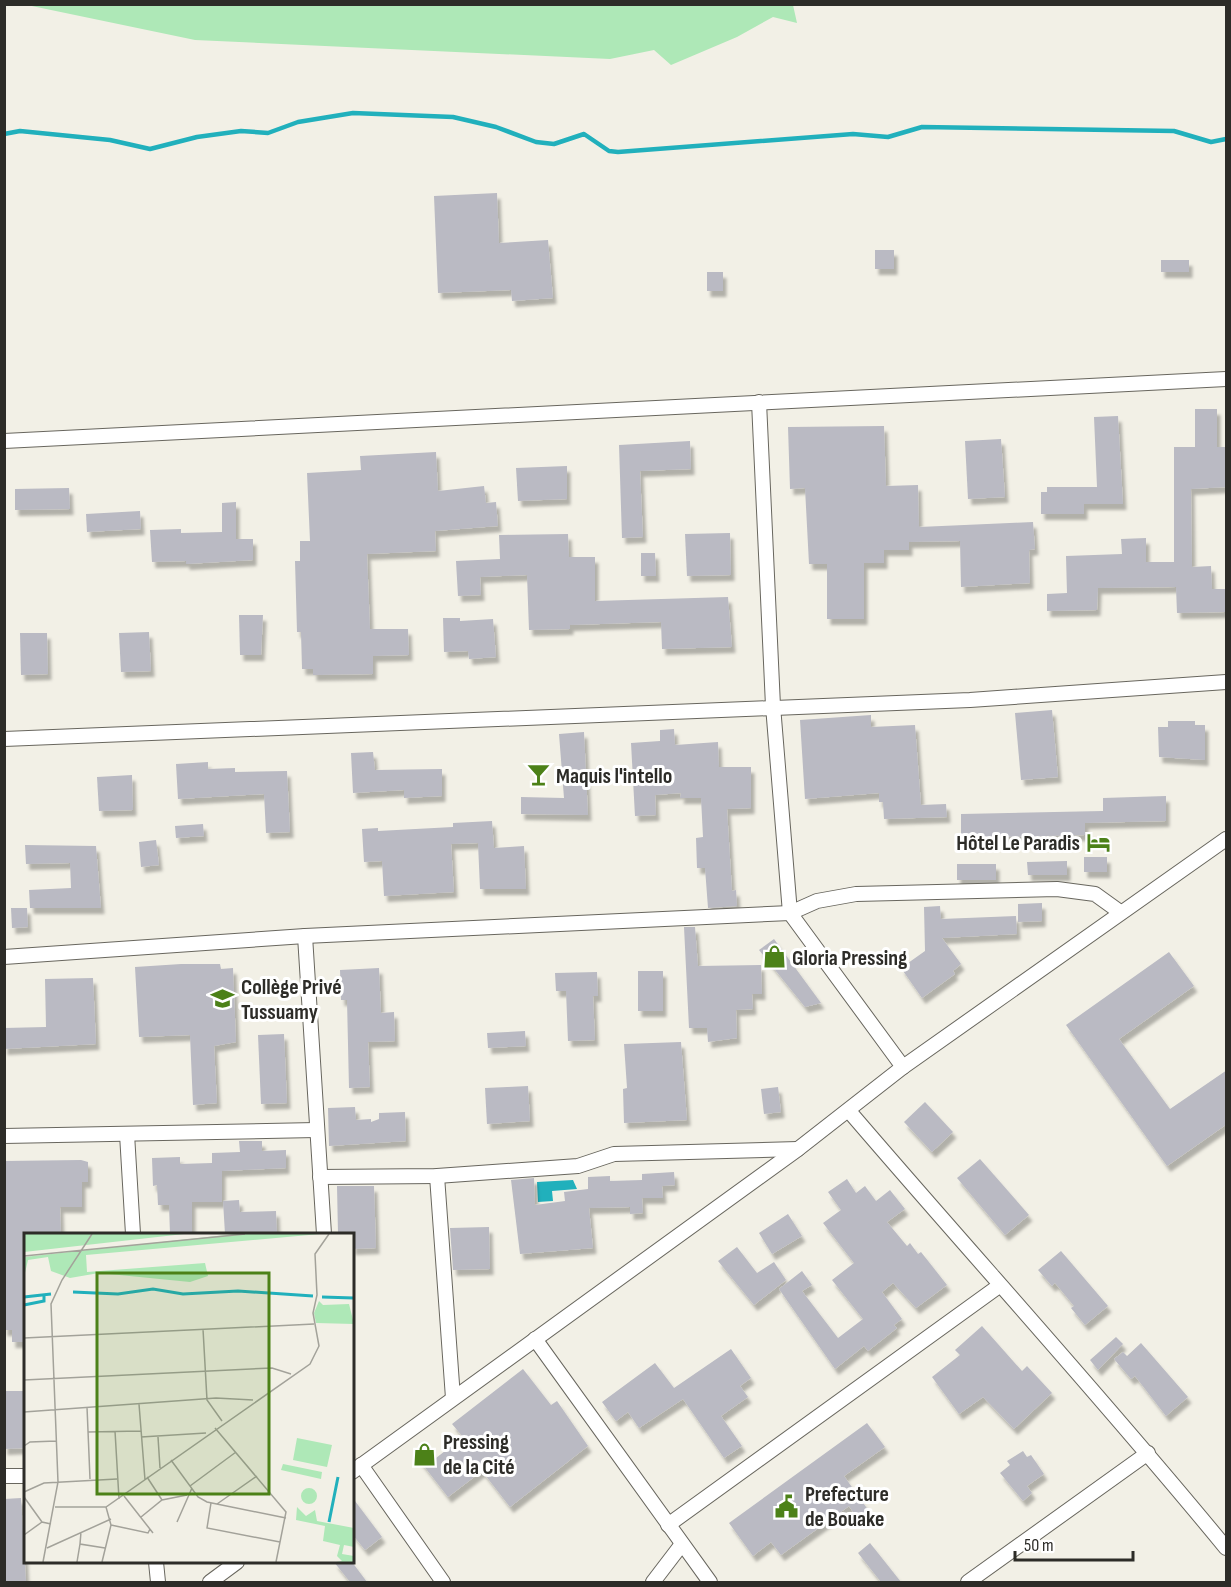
<svg xmlns="http://www.w3.org/2000/svg" width="1231" height="1587" font-family="'Sofia Sans Condensed',sans-serif">
  <style>
    .green { fill: #aee8b7 }
    .water { fill: #21b0bc }
    .lines { fill: none; stroke-linecap: round; stroke-linejoin: round }
    .stream { stroke: #21b0bc; stroke-width: 4.5 }
    .building { fill: #babac3; filter: url(#shadow) }
    .minor-casing { stroke: #68665e; stroke-width: 16 }
    .minor { stroke: #fff; stroke-width: 14 }
    .labels { text-anchor: middle; stroke-width: 6; stroke-linejoin: round; paint-order: stroke }
    .poi-label { font-size: 22px; font-weight: bold; fill: #2d2c28; stroke: #fff; text-anchor: start }
    .inset-river { fill: none; stroke: #21b0bc; stroke-width: 3 }
    .inset-road { fill: none; stroke: #a3a29a; stroke-width: 1.5 }
    .view { fill: #4c8118; fill-opacity: 0.15; stroke: #4c8118; stroke-width: 3 }
    .inset-edge { fill: none; stroke: #2d2c28; stroke-width: 3 }
  </style>
  <defs>
    <filter id="shadow"><feDropShadow dx="3.5" dy="6" stdDeviation="1.5" flood-color="#0004"/></filter>
  </defs>
  <rect width="100%" height="100%" fill="#f2f0e6"/>
  <path class="green" d="M 793,5 L 797,23 L 773,17 L 737,37 L 671,65 L 654,50 L 610,59 L 195,40 L 27,5 Z"/>
  <path class="water" d="M 573,1180 L 577,1189 L 552,1191 L 553,1201 L 538,1202 L 537,1182 Z"/>
  <g class="lines">
    <path class="stream" d="M 4,134 L 20,131 L 110,140 L 150,149 L 197,137 L 241,131 L 268,133 L 298,122 L 353,113 L 453,117 L 496,127 L 536,142 L 554,144 L 584,134 L 609,151 L 618,152 L 853,134 L 888,137 L 922,127 L 1174,131 L 1211,142 L 1226,139"/>
  </g>
  <g class="building">
    <path d="M 497,193 L 499,243 L 548,240 L 553,298 L 512,301 L 511,290 L 438,293 L 434,196 Z"/>
    <rect x="875" y="250" width="19" height="19"/>
    <rect x="1161" y="260" width="28" height="12"/>
    <rect x="707" y="272" width="16" height="19"/>
    <path d="M 1195,409 L 1217,409 L 1217,447 L 1227,447 L 1227,487 L 1191,489 L 1192,567 L 1211,566 L 1212,589 L 1225,589 L 1225,612 L 1177,613 L 1176,587 L 1098,588 L 1097,610 L 1047,611 L 1047,594 L 1067,593 L 1066,556 L 1122,554 L 1121,539 L 1146,538 L 1146,562 L 1174,562 L 1174,447 L 1195,447 Z"/>
    <path d="M 1118,416 L 1123,504 L 1084,504 L 1084,514 L 1041,514 L 1041,492 L 1047,492 L 1047,487 L 1097,487 L 1094,417 Z"/>
    <path d="M 884,426 L 886,486 L 918,485 L 919,527 L 1033,522 L 1035,549 L 1029,550 L 1030,583 L 961,587 L 960,541 L 909,542 L 909,550 L 884,550 L 884,563 L 864,563 L 864,619 L 827,619 L 827,564 L 809,564 L 805,488 L 790,489 L 788,427 Z"/>
    <path d="M 1001,439 L 1005,497 L 968,499 L 965,441 Z"/>
    <path d="M 690,441 L 691,469 L 640,471 L 643,537 L 622,538 L 619,445 Z"/>
    <path d="M 436,452 L 438,491 L 484,486 L 486,503 L 496,502 L 498,526 L 435,531 L 436,551 L 367,554 L 370,629 L 408,629 L 409,655 L 373,656 L 373,674 L 313,675 L 313,669 L 302,669 L 301,632 L 297,632 L 295,561 L 300,561 L 300,541 L 310,541 L 307,473 L 361,470 L 360,456 Z"/>
    <path d="M 567,466 L 567,499 L 518,501 L 516,468 Z"/>
    <path d="M 69,488 L 70,509 L 15,510 L 15,489 Z"/>
    <path d="M 236,502 L 236,539 L 253,539 L 253,560 L 186,564 L 186,561 L 152,562 L 150,530 L 181,529 L 181,533 L 222,532 L 222,503 Z"/>
    <path d="M 140,511 L 141,529 L 87,532 L 86,514 Z"/>
    <path d="M 730,533 L 731,575 L 687,576 L 685,534 Z"/>
    <path d="M 568,534 L 569,557 L 595,557 L 595,601 L 728,597 L 732,647 L 662,649 L 661,622 L 570,625 L 570,629 L 529,630 L 527,575 L 480,577 L 481,595 L 458,596 L 456,561 L 500,559 L 499,535 Z"/>
    <path d="M 641,553 L 655,553 L 656,576 L 641,576 Z"/>
    <path d="M 239,615 L 263,615 L 261,655 L 240,655 Z"/>
    <path d="M 443,618 L 460,618 L 460,621 L 493,619 L 496,657 L 469,659 L 468,651 L 444,652 Z"/>
    <path d="M 149,632 L 151,671 L 121,672 L 119,633 Z"/>
    <path d="M 20,633 L 47,633 L 48,674 L 21,675 Z"/>
    <path d="M 1052,710 L 1058,777 L 1021,780 L 1015,713 Z"/>
    <path d="M 871,715 L 871,727 L 915,725 L 921,805 L 946,804 L 947,817 L 884,819 L 883,802 L 879,802 L 879,793 L 805,799 L 800,720 Z"/>
    <path d="M 1168,721 L 1195,721 L 1195,725 L 1205,725 L 1205,760 L 1159,757 L 1158,727 L 1168,727 Z"/>
    <path d="M 674,729 L 675,745 L 718,742 L 719,767 L 751,767 L 751,808 L 727,809 L 732,891 L 736,890 L 737,906 L 708,908 L 705,868 L 697,868 L 696,838 L 703,837 L 701,798 L 680,798 L 681,793 L 655,795 L 656,815 L 635,816 L 631,743 L 660,741 L 660,730 Z"/>
    <path d="M 584,732 L 588,815 L 521,814 L 521,797 L 564,798 L 559,734 Z"/>
    <path d="M 373,752 L 375,770 L 442,769 L 442,796 L 404,798 L 404,790 L 353,793 L 351,753 Z"/>
    <path d="M 208,762 L 208,769 L 235,768 L 235,772 L 287,771 L 290,832 L 266,833 L 264,794 L 178,799 L 176,764 Z"/>
    <path d="M 132,775 L 133,810 L 99,811 L 97,777 Z"/>
    <path d="M 1166,796 L 1166,821 L 1085,823 L 1085,835 L 961,838 L 961,814 L 1103,811 L 1103,798 Z"/>
    <path d="M 492,821 L 494,848 L 524,846 L 526,889 L 480,889 L 478,843 L 451,844 L 454,892 L 384,896 L 382,861 L 364,862 L 362,829 L 378,828 L 378,831 L 453,827 L 453,823 Z"/>
    <path d="M 203,824 L 204,836 L 176,838 L 175,826 Z"/>
    <path d="M 156,840 L 159,865 L 141,867 L 139,842 Z"/>
    <path d="M 25,845 L 96,846 L 101,908 L 30,908 L 29,890 L 71,888 L 70,863 L 26,864 Z"/>
    <rect x="1084" y="857" width="23" height="15"/>
    <path d="M 1067,861 L 1067,875 L 1028,875 L 1027,862 Z"/>
    <rect x="957" y="864" width="39" height="16"/>
    <path d="M 1042,903 L 1042,921 L 1018,922 L 1018,904 Z"/>
    <path d="M 940,906 L 941,919 L 1016,916 L 1017,934 L 942,938 L 961,964 L 953,971 L 955,974 L 922,998 L 901,968 L 925,951 L 924,907 Z"/>
    <path d="M 11,908 L 27,908 L 28,927 L 12,928 Z"/>
    <path d="M 684,927 L 695,927 L 698,966 L 761,965 L 762,994 L 752,994 L 753,1009 L 736,1010 L 737,1038 L 708,1042 L 707,1028 L 689,1028 Z"/>
    <path d="M 774,939 L 821,1003 L 805,1007 L 759,950 Z"/>
    <path d="M 1169,952 L 1194,986 L 1119,1039 L 1170,1109 L 1227,1070 L 1227,1124 L 1167,1166 L 1066,1025 Z"/>
    <path d="M 181,964 L 220,964 L 221,969 L 233,968 L 236,1042 L 214,1046 L 217,1103 L 193,1105 L 190,1035 L 139,1037 L 135,967 Z"/>
    <path d="M 379,968 L 381,1013 L 394,1012 L 395,1041 L 368,1042 L 370,1087 L 349,1088 L 347,1000 L 341,1000 L 340,970 Z"/>
    <rect x="638" y="971" width="25" height="40"/>
    <path d="M 597,972 L 598,996 L 593,996 L 595,1040 L 568,1041 L 566,991 L 556,991 L 555,973 Z"/>
    <path d="M 93,978 L 96,1044 L 4,1049 L 4,1028 L 46,1027 L 45,979 Z"/>
    <path d="M 525,1031 L 526,1046 L 488,1048 L 487,1033 Z"/>
    <path d="M 284,1034 L 287,1103 L 261,1104 L 258,1035 Z"/>
    <path d="M 681,1042 L 687,1120 L 624,1123 L 623,1089 L 627,1088 L 624,1044 Z"/>
    <path d="M 528,1086 L 530,1121 L 487,1124 L 485,1088 Z"/>
    <path d="M 778,1087 L 781,1112 L 764,1114 L 761,1089 Z"/>
    <path d="M 925,1102 L 953,1132 L 932,1152 L 904,1122 Z"/>
    <path d="M 355,1107 L 356,1120 L 371,1119 L 371,1122 L 379,1119 L 379,1113 L 405,1112 L 406,1141 L 329,1146 L 328,1108 Z"/>
    <path d="M 239,1141 L 262,1141 L 262,1151 L 286,1150 L 286,1168 L 222,1171 L 222,1202 L 192,1202 L 192,1234 L 170,1234 L 169,1205 L 158,1205 L 157,1185 L 153,1186 L 152,1158 L 180,1157 L 180,1164 L 212,1163 L 212,1153 L 240,1152 Z"/>
    <path d="M 980,1159 L 1029,1215 L 1005,1235 L 957,1178 Z"/>
    <path d="M 81,1160 L 88,1162 L 88,1182 L 82,1182 L 82,1207 L 60,1207 L 61,1234 L 26,1234 L 26,1342 L 12,1342 L 12,1330 L 4,1330 L 4,1161 Z"/>
    <path d="M 674,1172 L 675,1185 L 662,1186 L 663,1198 L 642,1198 L 643,1213 L 630,1214 L 630,1207 L 589,1208 L 593,1248 L 520,1254 L 511,1180 L 534,1178 L 535,1205 L 565,1201 L 564,1192 L 588,1189 L 588,1177 L 610,1176 L 610,1181 L 642,1180 L 642,1174 Z"/>
    <path d="M 847,1179 L 856,1193 L 865,1186 L 876,1201 L 890,1190 L 905,1209 L 887,1222 L 907,1246 L 910,1243 L 918,1254 L 921,1252 L 947,1285 L 916,1308 L 893,1283 L 882,1292 L 902,1319 L 894,1325 L 897,1328 L 868,1351 L 864,1346 L 835,1369 L 779,1289 L 802,1271 L 812,1285 L 802,1291 L 838,1338 L 863,1319 L 832,1280 L 854,1263 L 823,1223 L 841,1210 L 828,1192 Z"/>
    <path d="M 337,1186 L 374,1186 L 376,1248 L 352,1249 L 352,1234 L 338,1234 Z"/>
    <path d="M 239,1200 L 240,1212 L 276,1211 L 277,1234 L 225,1234 L 223,1201 Z"/>
    <path d="M 788,1214 L 802,1236 L 772,1254 L 759,1233 Z"/>
    <path d="M 489,1227 L 490,1269 L 453,1270 L 450,1228 Z"/>
    <path d="M 737,1247 L 757,1273 L 774,1262 L 786,1280 L 754,1305 L 718,1261 Z"/>
    <path d="M 1061,1251 L 1108,1306 L 1085,1325 L 1071,1308 L 1074,1306 L 1055,1283 L 1052,1286 L 1038,1270 Z"/>
    <path d="M 982,1326 L 1022,1371 L 1027,1366 L 1052,1393 L 1014,1429 L 983,1397 L 959,1414 L 932,1377 L 960,1355 L 955,1350 Z"/>
    <path d="M 1116,1337 L 1123,1344 L 1098,1370 L 1090,1360 Z"/>
    <path d="M 1141,1343 L 1188,1397 L 1166,1416 L 1135,1376 L 1131,1379 L 1114,1359 L 1123,1352 L 1127,1356 Z"/>
    <path d="M 731,1349 L 751,1378 L 740,1386 L 748,1397 L 721,1416 L 742,1446 L 724,1458 L 683,1399 L 639,1428 L 628,1412 L 616,1421 L 602,1402 L 655,1363 L 674,1388 Z"/>
    <path d="M 523,1369 L 551,1405 L 557,1401 L 588,1446 L 510,1507 L 482,1471 L 448,1497 L 416,1456 L 429,1447 L 436,1458 L 463,1437 L 452,1424 Z"/>
    <path d="M 4,1391 L 26,1391 L 26,1448 L 4,1449 Z"/>
    <path d="M 867,1423 L 885,1447 L 844,1476 L 871,1514 L 860,1522 L 849,1506 L 781,1555 L 771,1542 L 753,1556 L 729,1523 Z"/>
    <path d="M 1023,1451 L 1027,1457 L 1031,1455 L 1044,1474 L 1027,1486 L 1032,1493 L 1023,1501 L 1000,1473 L 1010,1465 L 1007,1461 Z"/>
    <path d="M 352,1497 L 382,1537 L 365,1550 L 352,1534 Z"/>
    <path d="M 21,1498 L 26,1582 L 4,1582 L 4,1499 Z"/>
    <path d="M 870,1543 L 901,1582 L 881,1582 L 858,1553 Z"/>
    <path d="M 334,1562 L 352,1562 L 367,1582 L 350,1582 Z"/>
  </g>
  <g class="lines">
    <defs>
      <g id="minor">
        <path d="M 759,402 L 773,706 L 790,913 L 903,1067"/>
        <path d="M 4,441 L 1226,379"/>
        <path d="M 4,739 L 970,700 L 1226,682"/>
        <path d="M 305,936 L 324,1234"/>
        <path d="M 4,957 L 305,936 L 790,913 L 817,901 L 856,894 L 1057,889 L 1095,894 L 1120,912"/>
        <path d="M 849,1111 C 974,1257 1104,1399 1226,1548"/>
        <path d="M 127,1134 L 133,1234"/>
        <path d="M 4,1136 L 316,1130"/>
        <path d="M 437,1176 L 453,1398"/>
        <path d="M 320,1177 L 437,1176 L 578,1166 L 614,1154 L 798,1149"/>
        <path d="M 535,1339 L 710,1582"/>
        <path d="M 361,1465 L 443,1582"/>
        <path d="M 352,1472 L 798,1149 L 903,1067 L 1226,839"/>
        <path d="M 4,1476 L 26,1476"/>
        <path d="M 668,1525 L 999,1286"/>
        <path d="M 156,1562 L 158,1582"/>
        <path d="M 210,1582 L 237,1562"/>
        <path d="M 653,1582 L 682,1544"/>
        <path d="M 968,1582 L 1148,1453"/>
      </g>
    </defs>
    <use href="#minor" class="minor-casing"/>
    <use href="#minor" class="minor"/>
  </g>
  <defs>
    <symbol id="bar-bare" viewBox="-9 -9 18 18"><path d="M-6-5H6L.8 .8V4.5H3.5V6h-7V4.5H-.8V.8Z" fill="#4c8118" stroke="#fff" stroke-width="2.5" paint-order="stroke"/></symbol>
    <symbol id="hotel-bare" viewBox="-9 -9 18 18"><path d="M-6-4.5h1.5V1H6V5H4.5V3h-9V5H-6ZM-4 0a1.8 1.8 0 1 1 3.6 0ZM.5 0V-2.5h3Q6-2.5 6 0Z" fill="#4c8118" stroke="#fff" stroke-width="2.5" paint-order="stroke"/></symbol>
    <symbol id="shop-bare" viewBox="-9 -9 18 18"><path d="M-5-2.5h2.3a2.7 3.5 0 0 1 5.4 0H5L5.5 6h-11ZM-1.5-2.5h3a1.5 2.3 0 0 0-3 0Z" fill="#4c8118" stroke="#fff" stroke-width="2.5" paint-order="stroke"/></symbol>
    <symbol id="school-bare" viewBox="-9 -9 18 18"><path d="M0-5L7-2L0 1L-7-2ZM-4 1L0 2.5L4 1V4Q0 6-4 4Z" fill="#4c8118" stroke="#fff" stroke-width="2.5" paint-order="stroke"/></symbol>
    <symbol id="civic-bare" viewBox="-9 -9 18 18"><path d="M-.6-6.5H3V-4.5H.6V-3L4-1V1h2V6H-6V1h2V-1L-.6-3ZM-1.2 2.5V6h2.4V2.5Z" fill="#4c8118" stroke="#fff" stroke-width="2.5" paint-order="stroke"/></symbol>
  </defs>
  <g fill-rule="evenodd">
    <use href="#bar-bare" x="522" y="758" width="33" height="33"/>
    <use href="#hotel-bare" x="1082" y="826" width="33" height="33"/>
    <use href="#shop-bare" x="758" y="940" width="33" height="33"/>
    <use href="#school-bare" x="206" y="982" width="33" height="33"/>
    <use href="#shop-bare" x="408" y="1438" width="33" height="33"/>
    <use href="#civic-bare" x="770" y="1490" width="33" height="33"/>
  </g>
  <g class="labels">
    <g class="poi-label">
      <text x="556" y="783">Maquis l'intello</text>
      <text x="1080" y="850" text-anchor="end">Hôtel Le Paradis</text>
      <text x="792" y="965">Gloria Pressing</text>
      <text x="241" y="994">Collège Privé<tspan x="241" dy="25">Tussuamy</tspan></text>
      <text x="443" y="1449">Pressing<tspan x="443" dy="25">de la Cité</tspan></text>
      <text x="805" y="1501">Prefecture<tspan x="805" dy="25">de Bouake</tspan></text>
    </g>
  </g>
  <g transform="translate(24 1233)">
    <rect width="330" height="330" fill="#f2f0e6"/>
    <path d="M 0,1 L 160,1 L 0,19 ZM 211,1 L 296,1 L 62,22 L 63,39 L 181,30 L 184,43 L 166,49 L 75,40 L 46,45 L 27,38 L 24,24 L 4,27 L 0,44 L 0,24 ZM 295,68 L 299,72 L 325,71 L 330,91 L 292,90 L 290,80 ZM 273,205 L 308,212 L 303,234 L 269,227 ZM 259,231 L 298,239 L 297,246 L 257,237 ZM277 263a8 8 0 1 1 16 0a8 8 0 1 1-16 0ZM 273,274 L 282,283 L 291,277 L 293,288 L 330,295 L 330,314 L 320,312 L 318,321 L 330,323 L 330,329 L 312,329 L 318,328 L 313,323 L 316,312 L 299,308 L 301,293 L 272,287 Z" fill="#aee8b7"/>
    <path class="inset-river" d="M 49,59 L 94,61 L 129,56 L 159,61 L 214,58 L 289,63M 0,64 L 27,61M 298,64 L 330,65M 0,72 L 20,68 L 20,62M 305,289 L 314,244"/>
    <path class="inset-road" d="M 0,23 L 221,1M 179,96 L 183,167 L 198,188M 0,105 L 290,91M 0,147 L 248,135 L 267,141M 115,171 L 121,247M 63,174 L 66,246M 0,179 L 192,165 L 229,167M 191,195 L 262,279 L 252,329M 91,198 L 95,266M 64,199 L 117,198M 117,204 L 182,200M 134,204 L 136,235M 0,213 L 6,209 L 32,208M 147,227 L 174,264 L 183,269 L 262,285M 123,244 L 138,267M 166,253 L 212,219M 0,259 L 20,250 L 93,246M 100,263 L 129,300M 0,264 L 18,289 L 27,291M 187,270 L 183,295 L 256,309M 193,271 L 233,243M 31,274 L 82,274 L 286,131 L 295,113 L 289,80 L 293,62 L 291,21 L 305,1M 117,284 L 138,267 L 163,262M 153,289 L 168,255M 87,292 L 124,300 L 126,296M 57,299 L 56,311 L 81,315M 0,302 L 18,289M 23,315 L 87,286M 19,329 L 34,249 L 27,71 L 38,47 L 68,1M 53,329 L 56,311M 78,329 L 87,292 L 82,274"/>
    <path class="view" d="M 73,40 L 245,40 L 245,261 L 73,261 Z"/>
    <rect width="330" height="330" class="inset-edge"/>
  </g>
  <rect width="1231" height="1587" fill="none" stroke="#2d2c28" stroke-width="12"/>
  <path d="M1015 1551v9h118v-9" fill="none" stroke="#2d2c28" stroke-width="3"/>
  <text x="1024" y="1551" font-size="18" fill="#2d2c28" stroke="#ffffff" stroke-width="4.5" paint-order="stroke">50 m</text>
</svg>
